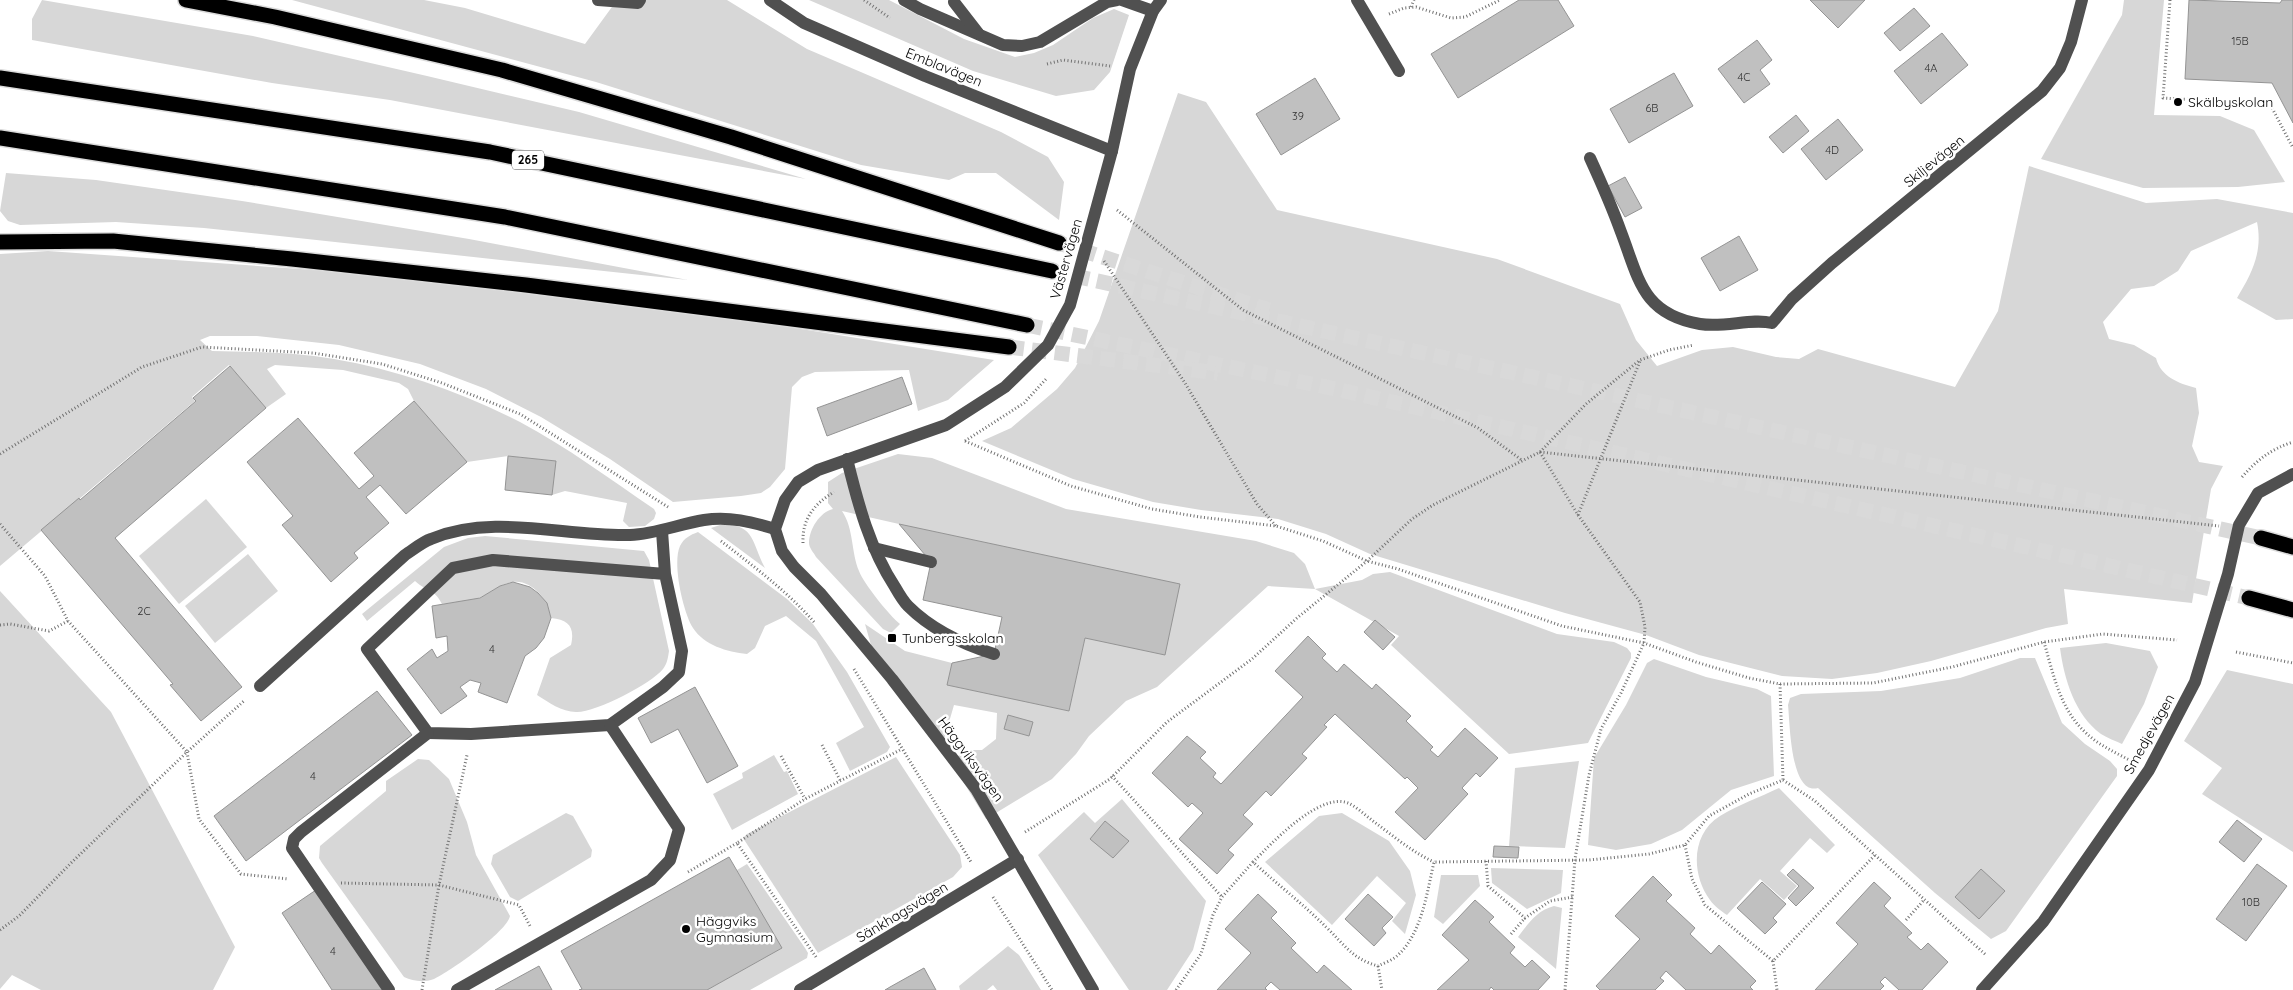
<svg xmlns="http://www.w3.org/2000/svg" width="2293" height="990" font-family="Quicksand,sans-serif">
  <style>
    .green { fill: #d7d7d7 }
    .building { fill: #c0c0c0; stroke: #949494 }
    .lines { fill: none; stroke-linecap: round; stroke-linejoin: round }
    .highway-tunnel { stroke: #d9d9d9; stroke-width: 15; stroke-dasharray: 15 8; stroke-linecap: butt }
    .highway-casing { stroke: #dbdbdb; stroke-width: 18 }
    .path { stroke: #727272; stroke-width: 3; stroke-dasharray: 1 2.5; stroke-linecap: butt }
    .minor { stroke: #505050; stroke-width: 12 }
    .highway { stroke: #000; stroke-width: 15 }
    .poi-dot { fill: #000; stroke: #fff; stroke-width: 2 }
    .labels { text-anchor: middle; stroke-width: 5; stroke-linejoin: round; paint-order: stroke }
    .number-label { font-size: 11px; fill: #303030 }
    .shield { fill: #fff; stroke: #4c4c4c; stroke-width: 1 }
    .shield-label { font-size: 12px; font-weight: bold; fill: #000 }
    .street-label { font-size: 14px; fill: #000; stroke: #fff }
    .poi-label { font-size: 14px; fill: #000; stroke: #fff; text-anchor: start }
  </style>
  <rect width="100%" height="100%" fill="#fff"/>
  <g class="green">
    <path d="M 42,0 L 253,36 L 427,76 L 579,112 L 806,179 L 390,100 L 272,83 L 32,40 L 32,19 Z"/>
    <path d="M 292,0 L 424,0 L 465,8 L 585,44 L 617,0 L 727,0 L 807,49 L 1001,132 L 1048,157 L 1064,182 L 1059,220 L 996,173 L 965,173 L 949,180 L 861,165 L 596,82 Z"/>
    <path d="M 809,0 L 889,0 L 964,39 L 1015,57 L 1034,53 L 1053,45 L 1093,18 L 1114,9 L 1129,15 L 1110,72 L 1094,90 L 1056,96 L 973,71 Z"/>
    <path d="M 2124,0 L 2164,0 L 2154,115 L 2220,116 L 2254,130 L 2285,182 L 2238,187 L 2143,188 L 2041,159 L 2122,15 Z"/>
    <path d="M 1178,93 L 1206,102 L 1277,210 L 1497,259 L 1620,304 L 1636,340 L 1657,366 L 1702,350 L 1733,347 L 1776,357 L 1799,359 L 1818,349 L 1955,387 L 1998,311 L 2029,166 L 2146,203 L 2217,199 L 2293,213 L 2293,319 L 2276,320 L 2237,298 C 2252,273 2263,252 2257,222 L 2191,251 L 2178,271 L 2154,286 L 2131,289 L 2103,322 L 2109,339 L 2134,345 L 2156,358 C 2161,377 2178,383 2196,388 L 2199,413 L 2192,446 L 2199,462 L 2223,466 L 2211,489 L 2192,603 L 2064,589 L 2068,624 L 2046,628 L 1931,661 L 1877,673 L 1832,679 L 1782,676 L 1699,655 L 1646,635 L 1565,613 L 1370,554 L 1326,534 L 1278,519 L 1201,510 L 1153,502 L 1073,479 L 982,441 L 1011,428 L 1057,389 L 1075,368 L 1099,321 Z"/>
    <path d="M 6,173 L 96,180 L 242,201 L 469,239 L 688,280 L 204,228 L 116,222 L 20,225 L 8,221 L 0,211 Z"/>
    <path d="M 48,251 L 526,285 L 994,360 L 948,400 L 918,411 L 909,370 L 815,372 L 802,377 L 792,387 L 785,469 L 770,487 L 761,493 L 741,496 L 673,502 L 610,459 L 541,417 L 486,389 L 420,364 L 339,345 L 257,336 L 210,336 L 200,340 L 212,351 C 252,352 294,352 334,359 C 398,370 461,392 520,422 C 567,447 610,479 654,509 L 656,513 L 654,519 L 645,526 L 629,527 L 623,521 L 627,503 L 565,491 L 552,495 L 555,461 L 508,456 L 467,462 L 414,401 L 408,389 L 399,383 L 343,370 L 275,365 L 267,369 L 286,394 L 266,408 L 229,365 L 192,397 L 195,401 L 0,566 L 0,254 Z"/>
    <path d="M 898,454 L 932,458 L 1066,509 L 1256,541 L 1294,553 L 1305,564 L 1315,589 L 1362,580 L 1373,574 L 1390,572 L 1557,634 L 1614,642 L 1627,648 L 1631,653 L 1631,658 L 1588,743 L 1509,754 L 1391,645 L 1399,636 L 1315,589 L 1268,586 L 1157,687 L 1126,701 L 1089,736 L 1076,754 L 1052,779 L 986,819 L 953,765 L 962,750 L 982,750 L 996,739 L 997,713 L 954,705 L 942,746 L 875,659 L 865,624 L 905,651 L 952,663 L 948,685 L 1069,711 L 1085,638 L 899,524 L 842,511 C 854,529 851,552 859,571 C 864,584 889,615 900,624 L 891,633 L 883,629 L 816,557 C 814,553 809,548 809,543 C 809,529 820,512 833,509 L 828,503 L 828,482 L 842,473 Z"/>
    <path d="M 206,499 L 247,547 L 179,604 L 139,556 Z"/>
    <path d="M 720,525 C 755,522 752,544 765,568 L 711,528 Z"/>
    <path d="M 698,532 L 787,599 L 813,624 L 847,672 L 890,747 L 887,752 L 850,771 L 836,743 L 864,727 L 816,641 L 786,616 L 765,626 L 755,648 L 747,654 C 727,652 704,645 693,628 C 683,612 672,563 680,546 C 684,538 690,535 698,532 Z"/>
    <path d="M 485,536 L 644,551 L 649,560 L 669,651 C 668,658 667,664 663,669 C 651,684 595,713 576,712 C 562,712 548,702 537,695 L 550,658 L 571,645 C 575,627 569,620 551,618 C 548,600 532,579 512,582 C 500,584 491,592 481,597 C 470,602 454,602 442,604 C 433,587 428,593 415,581 L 367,621 L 362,614 L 444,547 L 468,538 Z"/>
    <path d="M 248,554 L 278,591 L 215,643 L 185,606 Z"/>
    <path d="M 0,591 L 111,712 L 235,947 L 213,990 L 41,990 L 12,975 L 0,989 Z"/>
    <path d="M 2106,643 L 2150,651 L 2158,667 L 2144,704 L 2122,744 C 2116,741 2107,738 2101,734 C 2075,715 2064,679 2060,648 Z"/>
    <path d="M 2020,658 L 2035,658 L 2062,723 L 2085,744 L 2110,761 L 2117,769 L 2117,776 L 2006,931 L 1991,939 L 1935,893 L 1818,788 C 1790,796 1790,721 1788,705 L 1790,698 L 1801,694 L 1881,691 L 1960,678 Z"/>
    <path d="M 1654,659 L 1706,677 L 1757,689 L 1771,696 L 1774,776 L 1731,790 L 1682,830 L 1651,844 L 1616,850 L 1588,845 L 1594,758 L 1626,705 L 1647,663 Z"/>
    <path d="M 2227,670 L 2293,684 L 2293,852 L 2202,794 L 2222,768 L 2184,741 Z"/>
    <path d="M 774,755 L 784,772 L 787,771 L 798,794 L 732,830 L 713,794 L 743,778 L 742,773 Z"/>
    <path d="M 896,757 L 960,855 L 962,867 L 953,877 L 818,953 L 743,838 L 747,834 Z"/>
    <path d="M 418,759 L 429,760 L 449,779 L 467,822 L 476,855 L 510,916 C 507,932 449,972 434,979 C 423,983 413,981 404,977 L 322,863 L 319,858 L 320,846 L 386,791 L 386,781 Z"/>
    <path d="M 1579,761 L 1565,848 L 1509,846 L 1515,768 Z"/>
    <path d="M 1779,788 L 1835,845 L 1827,853 L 1810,838 L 1780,871 L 1797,886 L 1784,900 L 1760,879 L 1727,915 C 1721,911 1714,906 1710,900 C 1691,874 1691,834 1720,816 C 1738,805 1760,797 1779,788 Z"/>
    <path d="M 1122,799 L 1206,901 L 1193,950 L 1167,990 L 1129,990 L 1038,855 L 1084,812 L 1095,823 Z"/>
    <path d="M 566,813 L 573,816 L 592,850 L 591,857 L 518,901 L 510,897 L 491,864 L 493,855 Z"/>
    <path d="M 1342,813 L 1389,841 L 1410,871 L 1416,895 L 1405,934 L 1392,921 L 1406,903 L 1377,876 L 1332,925 L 1265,862 L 1319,816 Z"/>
    <path d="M 747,864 L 805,948 L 808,953 L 807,958 L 750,990 L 707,990 L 781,948 L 737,870 Z"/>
    <path d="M 1491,868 L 1563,870 L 1561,893 L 1527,909 L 1492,883 Z"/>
    <path d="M 1441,875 L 1478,875 L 1480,886 L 1443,924 L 1434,917 Z"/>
    <path d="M 1554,906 L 1562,908 L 1556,969 L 1518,937 C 1529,923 1536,911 1554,906 Z"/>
    <path d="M 1008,946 L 1019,955 L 1041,990 L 997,990 L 993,985 L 987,990 L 960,990 L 959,986 Z"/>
  </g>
  <g class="building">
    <path d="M 1519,0 L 1558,0 L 1574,26 L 1458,98 L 1431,54 Z"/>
    <path d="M 1810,0 L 1865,0 L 1838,28 Z"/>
    <path d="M 2189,0 L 2280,3 L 2282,0 L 2293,0 L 2293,123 L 2272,83 L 2185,79 Z"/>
    <path d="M 1914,8 L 1930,26 L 1900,51 L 1884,33 Z"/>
    <path d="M 1942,33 L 1968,65 L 1921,104 L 1894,71 Z"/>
    <path d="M 1757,40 L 1772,60 L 1760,70 L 1770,84 L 1744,103 L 1718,69 Z"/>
    <path d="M 1674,73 L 1693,106 L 1629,143 L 1610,109 Z"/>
    <path d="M 1315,78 L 1340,119 L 1281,155 L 1256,114 Z"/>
    <path d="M 1796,115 L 1809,131 L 1783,153 L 1769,137 Z"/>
    <path d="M 1838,119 L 1863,150 L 1826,180 L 1801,149 Z"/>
    <path d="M 1625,177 L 1642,208 L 1625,217 L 1608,186 Z"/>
    <path d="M 1739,236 L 1758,270 L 1720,291 L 1701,258 Z"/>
    <path d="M 230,366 L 266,408 L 115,538 L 242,687 L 201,721 L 170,685 L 173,684 L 41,530 L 79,498 L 80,500 L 196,401 L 193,398 Z"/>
    <path d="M 902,377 L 912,404 L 827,436 L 817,408 Z"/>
    <path d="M 414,401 L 467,462 L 406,514 L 380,485 L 366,497 L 389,523 L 354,553 L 358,558 L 331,582 L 282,525 L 293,516 L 247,462 L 298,418 L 359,489 L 374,476 L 354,453 Z"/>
    <path d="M 508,456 L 556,461 L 552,495 L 505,490 Z"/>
    <path d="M 899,524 L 1180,584 L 1165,655 L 1085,638 L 1069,711 L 947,685 L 952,663 L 994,654 L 1002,617 L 923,600 L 931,562 Z"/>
    <path d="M 513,582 L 530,587 L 538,593 L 547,603 L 551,618 L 544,638 L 536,648 L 525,656 L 507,703 L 478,692 L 481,683 L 470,680 L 460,687 L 467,696 L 441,714 L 407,669 L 432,649 L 437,658 L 448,651 L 447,636 L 436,638 L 432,606 L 480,598 L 500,586 Z"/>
    <path d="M 1375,620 L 1395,637 L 1383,650 L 1364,632 Z"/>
    <path d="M 1308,636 L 1326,654 L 1322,658 L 1337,672 L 1344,664 L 1372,689 L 1376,684 L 1411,716 L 1406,721 L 1433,747 L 1430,750 L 1438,757 L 1465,728 L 1498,758 L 1480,777 L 1476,773 L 1462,788 L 1468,794 L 1425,840 L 1395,812 L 1418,788 L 1407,777 L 1405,779 L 1335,714 L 1324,725 L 1327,727 L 1302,754 L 1307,758 L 1271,796 L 1266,791 L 1243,815 L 1253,824 L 1228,850 L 1234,855 L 1217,874 L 1179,839 L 1203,813 L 1192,803 L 1188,807 L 1152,773 L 1187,736 L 1206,752 L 1200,758 L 1216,773 L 1213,777 L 1221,784 L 1303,697 L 1275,671 Z"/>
    <path d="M 695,687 L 738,766 L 707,783 L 678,729 L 651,743 L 638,718 Z"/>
    <path d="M 377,691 L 412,735 L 246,861 L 214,816 Z"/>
    <path d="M 1008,715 L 1033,722 L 1029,736 L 1004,729 Z"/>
    <path d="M 2237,820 L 2262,839 L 2244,862 L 2219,842 Z"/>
    <path d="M 1105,821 L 1129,841 L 1113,858 L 1090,839 Z"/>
    <path d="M 1494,846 L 1519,847 L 1518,858 L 1493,857 Z"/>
    <path d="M 729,857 L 782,948 L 707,990 L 579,990 L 582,989 L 561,951 Z"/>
    <path d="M 2257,864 L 2287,886 L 2246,941 L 2216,919 Z"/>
    <path d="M 1793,869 L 1814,888 L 1796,906 L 1788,898 L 1799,886 L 1787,875 Z"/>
    <path d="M 1981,869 L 2005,891 L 1979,919 L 1955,897 Z"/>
    <path d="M 1653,876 L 1672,895 L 1666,901 L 1695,928 L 1690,934 L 1711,954 L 1719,945 L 1756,981 L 1750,987 L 1753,990 L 1686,990 L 1666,971 L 1660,978 L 1664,981 L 1655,990 L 1600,990 L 1596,986 L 1640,939 L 1615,916 Z"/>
    <path d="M 1762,882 L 1786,904 L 1773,918 L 1777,922 L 1765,934 L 1737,908 Z"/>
    <path d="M 1874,882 L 1891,898 L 1884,906 L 1912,933 L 1907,937 L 1921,950 L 1928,943 L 1948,962 L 1922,990 L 1899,990 L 1885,977 L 1880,982 L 1884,986 L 1880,990 L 1815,990 L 1858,944 L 1836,923 Z"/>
    <path d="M 316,890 L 385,990 L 332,990 L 282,913 Z"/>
    <path d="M 1258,894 L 1277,912 L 1271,918 L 1296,943 L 1291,948 L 1317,973 L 1324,965 L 1352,990 L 1280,990 L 1271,982 L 1265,988 L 1267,990 L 1217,990 L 1251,953 L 1225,929 Z"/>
    <path d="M 1368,894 L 1393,917 L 1382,928 L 1386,933 L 1374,946 L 1345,919 Z"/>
    <path d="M 1475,900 L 1494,917 L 1489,922 L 1515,947 L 1510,953 L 1525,967 L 1532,960 L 1550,977 L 1538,990 L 1494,990 L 1491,987 L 1489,990 L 1437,990 L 1469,960 L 1442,935 Z"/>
    <path d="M 539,966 L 552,990 L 495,990 Z"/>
    <path d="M 924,968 L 936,990 L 885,990 L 890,987 Z"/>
  </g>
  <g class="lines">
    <g class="highway-tunnel">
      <path d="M 1059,243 L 1269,310"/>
      <path d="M 1052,271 L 2261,538"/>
      <path d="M 1027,325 L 1336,389 L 2249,598"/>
      <path d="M 1009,347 L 1218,373"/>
    </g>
    <defs>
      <g id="highway">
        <path d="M 186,0 L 275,17 L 502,70 L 731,137 L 1059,243"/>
        <path d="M 0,78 L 490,152 L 1052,271"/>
        <path d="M 0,138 L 505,217 L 1027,325"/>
        <path d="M 0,242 L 113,241 L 292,259 L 526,285 L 1009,347"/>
        <path d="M 2261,538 L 2293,547"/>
        <path d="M 2249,598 L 2293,610"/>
      </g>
    </defs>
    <use href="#highway" class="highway-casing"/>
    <g class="path">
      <path d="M 864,0 L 890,18"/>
      <path d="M 2170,0 L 2163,98 L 2270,104 L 2293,148"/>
      <path d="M 1411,7 L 1414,0"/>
      <path d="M 1389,14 L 1404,8 L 1416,7 L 1451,18 L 1465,17 L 1500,0"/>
      <path d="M 1047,64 L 1063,60 L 1110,66"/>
      <path d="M 1117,210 L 1243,310 L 1478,428 L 1523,461"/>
      <path d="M 1104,261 L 1185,383 L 1257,504 L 1276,526"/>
      <path d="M 965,441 L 1071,486 L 1152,509 L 1200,517 L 1276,526 L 1323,541 L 1367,561 L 1398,569 L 1562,626 L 1644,643 L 1696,662 L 1749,678 L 1780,684 L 1873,683 L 1952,667 L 2044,642 L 2103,634 L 2177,640"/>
      <path d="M 965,441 L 1024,403 L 1047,378"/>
      <path d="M 1540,452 L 2219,526"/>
      <path d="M 1540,452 L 1578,515 L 1640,602 L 1645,627 L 1644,643 L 1621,693 L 1601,729 L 1589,775 L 1575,859 L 1565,990"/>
      <path d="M 0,454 L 142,367 L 202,347 L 313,353 L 382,364 L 442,383 L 520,414 L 668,507"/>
      <path d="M 2242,477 C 2257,460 2271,449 2293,442"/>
      <path d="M 1578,515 L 1640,361"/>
      <path d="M 0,524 L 45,576 L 68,621 L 187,752 L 245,700"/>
      <path d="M 721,541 C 753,566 787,591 814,622"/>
      <path d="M 803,543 C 802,519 814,504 834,492"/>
      <path d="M 0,625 L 10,624 L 49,631 L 68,621"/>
      <path d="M 2044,642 C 2053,673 2060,709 2085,732 C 2098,745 2115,752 2131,761"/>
      <path d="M 2236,652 L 2293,663"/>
      <path d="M 854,669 L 971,862"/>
      <path d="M 1780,684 L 1783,780"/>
      <path d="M 822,745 L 840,780"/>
      <path d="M 187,752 L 199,819 L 241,874 L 288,879"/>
      <path d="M 781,756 L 805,799"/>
      <path d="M 1112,776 L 1222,897"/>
      <path d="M 1025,832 L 1110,779 L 1167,722 L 1252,659 L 1297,618 L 1367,561 L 1412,519 L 1433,505 L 1540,452 L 1586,404 L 1640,360 L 1669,350 L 1694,345"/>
      <path d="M 1685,845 L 1692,879 L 1705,905 L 1773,961 L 1875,855"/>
      <path d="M 1486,861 L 1488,886 L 1525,918 L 1550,901 L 1573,897"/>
      <path d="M 1253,862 C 1271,844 1319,792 1348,803 C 1357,807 1365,815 1373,821 C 1392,835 1412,852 1434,862"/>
      <path d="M 688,872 L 737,843"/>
      <path d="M 341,883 L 439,885 L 519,905 L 530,926"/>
      <path d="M 993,897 L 1052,990"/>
      <path d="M 1906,920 L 1924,900"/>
      <path d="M 0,930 L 19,916 L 71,863 L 187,752"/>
      <path d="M 1511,934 L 1525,918"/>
      <path d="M 816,957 L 737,843 L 805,799 L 902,749"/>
      <path d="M 1773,961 L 1777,990"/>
      <path d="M 1378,966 L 1382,990"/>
      <path d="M 422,990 L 439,885 L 467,755"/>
      <path d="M 1176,990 L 1201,954 L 1213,915 L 1222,897 L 1253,862 C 1277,884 1303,904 1326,927 C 1344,944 1352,959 1378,966 C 1384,963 1393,960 1398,955 C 1422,933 1427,892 1434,862 L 1589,860 L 1649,854 L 1685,845 L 1709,816 L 1749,794 L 1783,780 L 1815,801 L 1986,955"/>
    </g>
    <g class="minor">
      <path d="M 598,0 L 638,3 L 640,0"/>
      <path d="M 770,0 L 804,23 L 925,76 L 1112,151"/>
      <path d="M 904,0 L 920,9 L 1003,45 L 1022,46 L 1040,42 L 1107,2 L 1117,0"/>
      <path d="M 1122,0 L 1153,11"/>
      <path d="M 1357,0 L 1399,71"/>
      <path d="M 954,2 L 978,33"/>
      <path d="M 1590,158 C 1601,182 1612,207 1621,232 C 1639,279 1642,314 1700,324 C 1725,328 1751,318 1772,323 L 1792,299 L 1832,263 L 2042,91 L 2060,68 L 2071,42 L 2082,0"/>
      <path d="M 847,459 C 858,504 870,549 895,587 C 899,594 903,601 908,606 C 932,630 962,644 994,654"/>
      <path d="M 662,531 L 665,574 L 682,651 L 679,672 L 663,687 L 610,725 L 471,734 L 428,733 L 367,649 L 453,568 L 493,560 L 665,574"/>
      <path d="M 874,548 L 931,562"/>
      <path d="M 260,686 L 405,555 C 413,550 422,542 431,539 C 494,513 565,537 630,535 C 656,534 679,524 704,520 C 729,516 752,522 775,529"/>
      <path d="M 389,990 L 292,848 L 294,839 L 301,832 L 428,733"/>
      <path d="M 457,990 L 651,880 L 670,860 L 679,829 L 610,725"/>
      <path d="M 800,990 L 1018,859"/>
      <path d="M 1093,990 L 976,789 L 892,679 L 821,594 L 794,567 L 782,551 L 775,529 L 785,500 L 798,482 L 818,470 L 946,425 L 1005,387 L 1048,345 L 1070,305 L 1112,151 L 1130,69 L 1153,11 L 1161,0"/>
      <path d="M 1982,990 L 2043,922 L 2149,770 L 2195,682 L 2228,574 L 2239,525 L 2258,493 L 2293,474"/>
    </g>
    <use href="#highway" class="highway"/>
  </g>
  <g class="poi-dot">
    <circle cx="2178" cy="102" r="5"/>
    <rect x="887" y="633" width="10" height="10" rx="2.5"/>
    <circle cx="686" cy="929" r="5"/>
  </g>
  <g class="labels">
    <g class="number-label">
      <text x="2240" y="45">15B</text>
      <text x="1931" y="72">4A</text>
      <text x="1744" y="81">4C</text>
      <text x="1652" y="112">6B</text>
      <text x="1298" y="120">39</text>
      <text x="1832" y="154">4D</text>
      <text x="144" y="615">2C</text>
      <text x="492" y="653">4</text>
      <text x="313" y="780">4</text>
      <text x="2251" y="906">10B</text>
      <text x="333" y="955">4</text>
    </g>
    <rect class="shield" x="512" y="150.5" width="32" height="19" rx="4"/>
    <g class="shield-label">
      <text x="528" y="164">265</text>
    </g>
    <g class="street-label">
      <text transform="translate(944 67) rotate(22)" y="5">Emblavägen</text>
      <text transform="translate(1934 161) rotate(-39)" y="5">Skiljevägen</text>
      <text transform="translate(1066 259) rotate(-74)" y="5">Västervägen</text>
      <text transform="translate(2149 734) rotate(-61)" y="5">Smedjevägen</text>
      <text transform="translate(971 759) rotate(54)" y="5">Häggviksvägen</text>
      <text transform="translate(902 912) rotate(-31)" y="5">Sänkhagsvägen</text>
    </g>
    <g class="poi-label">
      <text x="2188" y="107">Skälbyskolan</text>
      <text x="902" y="643">Tunbergsskolan</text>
      <text x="696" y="926">Häggviks<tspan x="696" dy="16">Gymnasium</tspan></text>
    </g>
  </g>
</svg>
